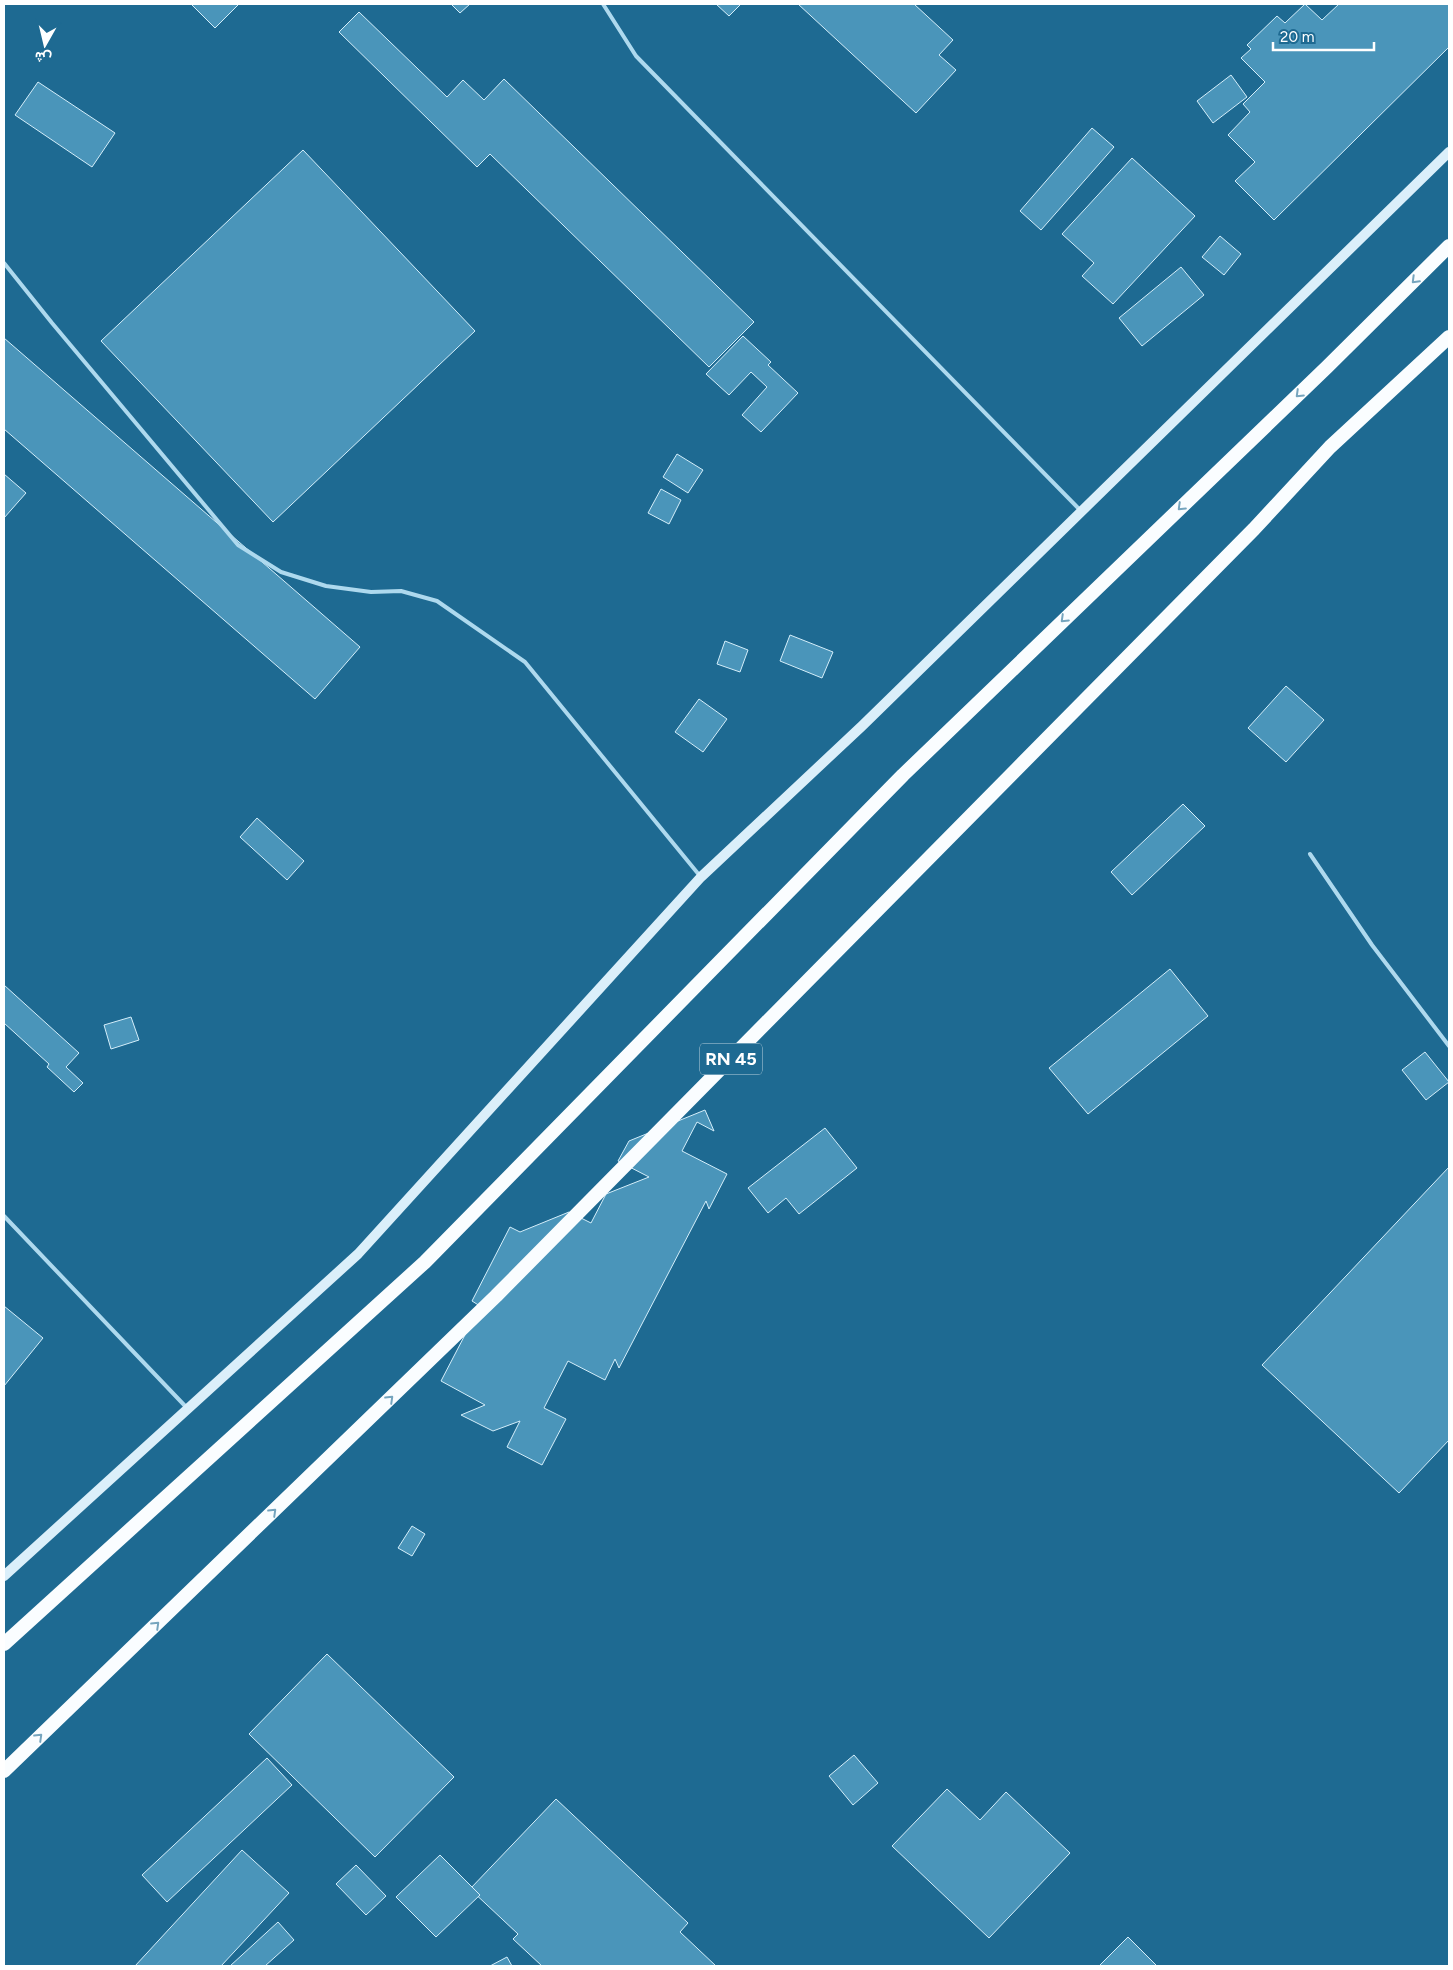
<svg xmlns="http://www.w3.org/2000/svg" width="1453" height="1970" font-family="Figtree,Vazirmatn,sans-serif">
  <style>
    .building { fill: #4a95ba; stroke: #d4eefa }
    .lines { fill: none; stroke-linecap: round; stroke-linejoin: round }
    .service { stroke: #aed9ee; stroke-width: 4 }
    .secondary { stroke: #dbeffa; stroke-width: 10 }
    .trunk { stroke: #fafdff; stroke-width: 14 }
    .oneway { stroke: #76a5be }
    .labels { text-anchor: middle; stroke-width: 4; stroke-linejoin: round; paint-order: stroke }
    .shield { fill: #1e6a92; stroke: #bcd2de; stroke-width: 1 }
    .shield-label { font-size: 18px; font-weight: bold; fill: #fff }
  </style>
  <rect width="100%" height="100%" fill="#1e6a92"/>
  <g class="building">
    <path d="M 191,4 L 239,4 L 215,28 Z"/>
    <path d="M 451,4 L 470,4 L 460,13 Z"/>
    <path d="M 716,4 L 741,4 L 729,16 Z"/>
    <path d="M 798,4 L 914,4 L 953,40 L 939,55 L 956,70 L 916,113 Z"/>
    <path d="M 1305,4 L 1322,20 L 1339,4 L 1449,4 L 1449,47 L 1274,220 L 1235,181 L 1255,162 L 1228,135 L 1250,112 L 1243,104 L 1265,82 L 1241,58 L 1251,49 L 1247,45 L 1277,16 L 1285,23 Z"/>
    <path d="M 359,12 L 447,97 L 463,80 L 484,100 L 504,79 L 754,322 L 709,367 L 490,154 L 477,167 L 339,32 Z"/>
    <path d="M 1231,75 L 1247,97 L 1213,123 L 1197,101 Z"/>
    <path d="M 38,82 L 115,133 L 92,167 L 15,115 Z"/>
    <path d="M 1092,128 L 1114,147 L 1041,230 L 1020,211 Z"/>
    <path d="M 303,150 L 475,331 L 273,522 L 101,341 Z"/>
    <path d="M 1132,158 L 1195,216 L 1113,304 L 1082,276 L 1094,263 L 1062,234 Z"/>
    <path d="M 1220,236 L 1241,254 L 1224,275 L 1202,257 Z"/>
    <path d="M 1181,267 L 1204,295 L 1142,346 L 1119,318 Z"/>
    <path d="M 743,336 L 771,362 L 768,365 L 798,393 L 761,432 L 742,415 L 767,387 L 751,372 L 729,395 L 706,374 Z"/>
    <path d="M 4,338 L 360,647 L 315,699 L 4,429 Z"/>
    <path d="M 677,454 L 703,470 L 688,493 L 663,477 Z"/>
    <path d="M 4,474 L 26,493 L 4,518 Z"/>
    <path d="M 661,489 L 681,500 L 669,524 L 648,513 Z"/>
    <path d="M 790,635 L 833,652 L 822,678 L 780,661 Z"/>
    <path d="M 725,641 L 748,650 L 740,672 L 717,664 Z"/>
    <path d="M 1286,686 L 1324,720 L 1286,762 L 1248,728 Z"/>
    <path d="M 699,699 L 727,719 L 703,752 L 675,732 Z"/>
    <path d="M 1183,804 L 1205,826 L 1132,895 L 1111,872 Z"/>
    <path d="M 257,818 L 304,861 L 287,880 L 240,837 Z"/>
    <path d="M 1170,969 L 1208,1016 L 1088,1114 L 1049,1068 Z"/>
    <path d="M 4,985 L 79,1053 L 66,1067 L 83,1083 L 74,1092 L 47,1067 L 49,1064 L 4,1023 Z"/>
    <path d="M 131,1017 L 139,1040 L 111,1049 L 104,1025 Z"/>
    <path d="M 1425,1052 L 1449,1082 L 1426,1100 L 1402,1070 Z"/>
    <path d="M 705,1110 L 714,1131 L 697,1122 L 682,1151 L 727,1174 L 709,1209 L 706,1201 L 619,1368 L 615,1359 L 605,1380 L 568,1361 L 544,1408 L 566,1419 L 542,1465 L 507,1447 L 520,1421 L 493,1431 L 461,1415 L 485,1405 L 441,1381 L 480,1306 L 472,1301 L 510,1227 L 520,1232 L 569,1212 L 591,1223 L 606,1194 L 649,1177 L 618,1161 L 629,1141 Z"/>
    <path d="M 825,1128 L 857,1168 L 799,1214 L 786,1198 L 768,1213 L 748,1188 Z"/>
    <path d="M 1449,1167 L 1449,1440 L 1399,1493 L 1262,1365 Z"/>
    <path d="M 4,1306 L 43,1338 L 4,1386 Z"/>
    <path d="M 412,1526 L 425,1534 L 412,1556 L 398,1548 Z"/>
    <path d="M 327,1654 L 454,1777 L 375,1857 L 249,1734 Z"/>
    <path d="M 854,1755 L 878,1783 L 853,1805 L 829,1776 Z"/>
    <path d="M 267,1758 L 292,1785 L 167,1902 L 142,1875 Z"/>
    <path d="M 947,1789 L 980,1820 L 1006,1792 L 1070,1853 L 989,1938 L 892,1846 Z"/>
    <path d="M 556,1799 L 688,1923 L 680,1932 L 716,1966 L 542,1966 L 513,1939 L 518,1934 L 470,1889 Z"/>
    <path d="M 242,1850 L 289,1893 L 221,1966 L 135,1966 Z"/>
    <path d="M 440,1855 L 480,1895 L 436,1937 L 396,1897 Z"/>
    <path d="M 356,1865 L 386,1896 L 366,1915 L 336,1884 Z"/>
    <path d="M 278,1922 L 294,1940 L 265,1966 L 230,1966 Z"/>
    <path d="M 1128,1937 L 1157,1966 L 1099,1966 Z"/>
    <path d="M 507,1957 L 512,1966 L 490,1966 Z"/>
  </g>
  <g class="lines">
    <g class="service">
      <path d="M 603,4 L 636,56 L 1080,510"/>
      <path d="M 4,263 L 52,323 L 238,545 L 281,572 L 326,586 L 371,592 L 401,591 L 437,601 L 525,662 L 700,876"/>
      <path d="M 1310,854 L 1372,945 L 1449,1046"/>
      <path d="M 4,1216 L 187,1408"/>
    </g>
    <path class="secondary" d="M 4,1576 L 358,1254 L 701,877 L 862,726 L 1449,152"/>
    <g class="trunk">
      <path d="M 4,1644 L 425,1262 L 903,775 L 1327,367 L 1449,246"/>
      <path d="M 4,1771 L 496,1296 L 1254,529 L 1330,447 L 1449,337"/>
    </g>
  </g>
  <defs><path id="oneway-chevron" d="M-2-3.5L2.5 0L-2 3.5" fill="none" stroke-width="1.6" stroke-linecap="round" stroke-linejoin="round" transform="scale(1.25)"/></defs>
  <g class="oneway">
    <use href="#oneway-chevron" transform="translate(1415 280) rotate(135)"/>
    <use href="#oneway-chevron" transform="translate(1299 394) rotate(136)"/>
    <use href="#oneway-chevron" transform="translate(1181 507) rotate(136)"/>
    <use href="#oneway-chevron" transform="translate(1064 619) rotate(136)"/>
    <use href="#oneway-chevron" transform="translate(390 1399) rotate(-44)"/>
    <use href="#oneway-chevron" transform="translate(273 1512) rotate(-44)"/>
    <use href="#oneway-chevron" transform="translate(156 1625) rotate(-44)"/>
    <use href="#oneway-chevron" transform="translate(39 1737) rotate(-44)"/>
  </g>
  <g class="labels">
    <rect class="shield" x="700" y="1043.5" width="62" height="31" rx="4"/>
    <g class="shield-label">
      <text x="731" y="1065">RN 45</text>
    </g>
  </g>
  <rect width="1453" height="1970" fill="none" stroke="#ffffff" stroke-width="10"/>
  <g transform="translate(45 45) rotate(188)" stroke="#1e6a92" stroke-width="4" paint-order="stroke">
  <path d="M0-4L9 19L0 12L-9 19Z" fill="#ffffff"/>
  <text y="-8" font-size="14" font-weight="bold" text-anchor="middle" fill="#ffffff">ش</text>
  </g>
  <path d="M1273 42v8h101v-8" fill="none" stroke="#ffffff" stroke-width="2.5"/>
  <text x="1280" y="42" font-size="15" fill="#ffffff" stroke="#1e6a92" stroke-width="4" paint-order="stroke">20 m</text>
</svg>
